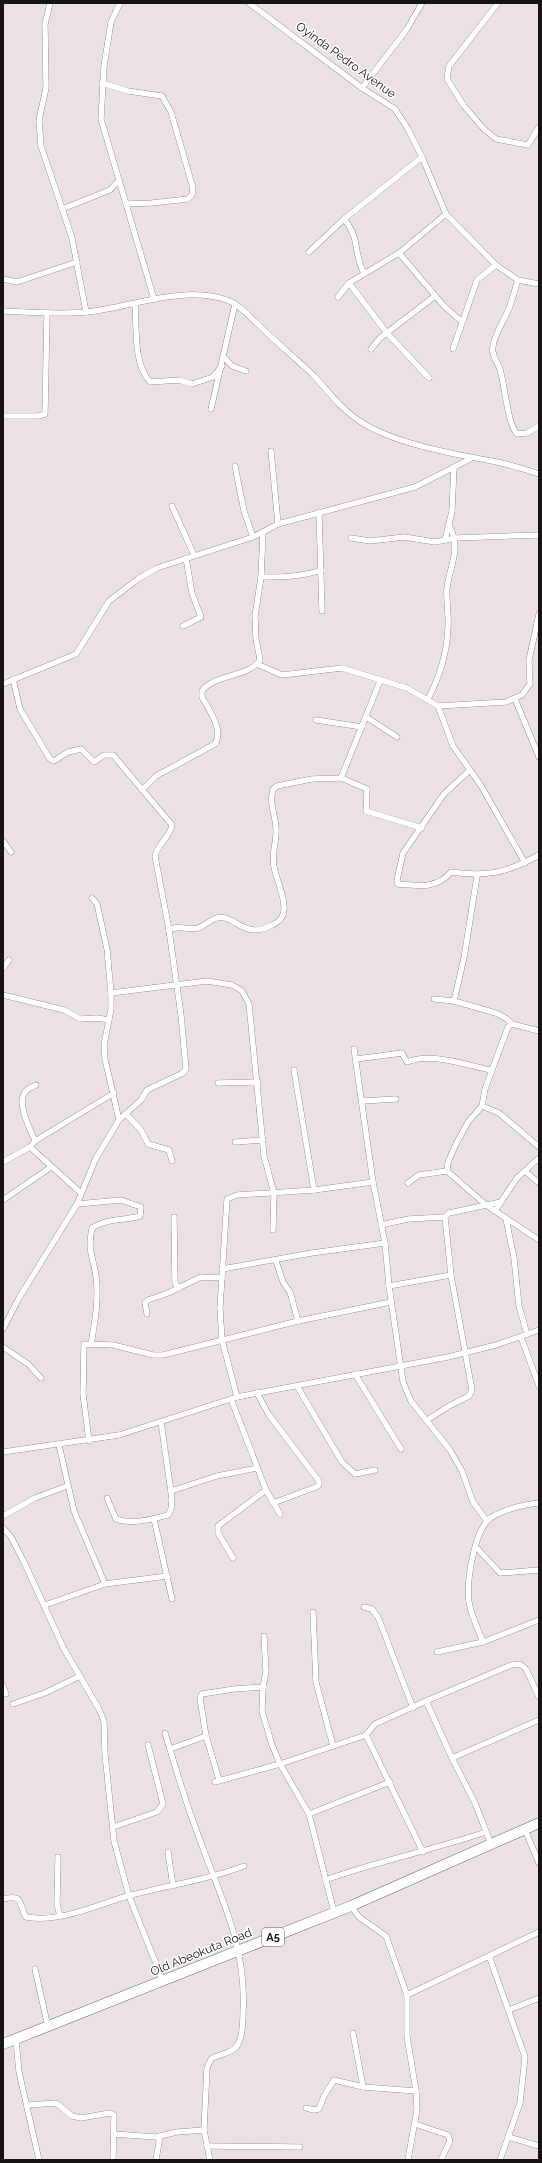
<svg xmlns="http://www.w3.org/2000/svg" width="542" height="2163" font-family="Raleway,sans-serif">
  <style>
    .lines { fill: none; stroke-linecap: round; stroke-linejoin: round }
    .street-casing { stroke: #686062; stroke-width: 6 }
    .highway-casing { stroke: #686062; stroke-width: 11 }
    .street { stroke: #fff; stroke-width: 5.5 }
    .highway { stroke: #fff; stroke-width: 10 }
    .labels { text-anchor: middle; stroke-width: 3; stroke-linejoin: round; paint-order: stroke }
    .shield { fill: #fff; stroke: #5d5a5a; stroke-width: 1 }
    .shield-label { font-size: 11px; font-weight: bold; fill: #171314 }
    .street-label { font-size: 12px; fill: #171314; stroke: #fff }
  </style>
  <rect width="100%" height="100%" fill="#ebe1e3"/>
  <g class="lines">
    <defs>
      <g id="street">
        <path d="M 50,3 L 45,24 L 46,88 L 39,120 L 41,146 L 72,238 L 86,312"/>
        <path d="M 120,3 L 111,22 L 104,66 L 101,119 L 154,299"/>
        <path d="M 249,3 L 362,88 L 395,109 L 408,129 L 422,157 L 446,214 L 496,265 L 518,280 L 539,284"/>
        <path d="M 498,3 L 449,66 L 447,79 L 464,106 L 484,129 L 496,139 L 528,145 L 539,127"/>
        <path d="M 102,83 L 128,91 L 162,96 L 171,112 L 193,188 L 192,195 L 188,199 L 152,203 L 126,204"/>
        <path d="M 362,88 L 407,29 L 422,3"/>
        <path d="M 62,209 L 110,190 L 119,180"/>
        <path d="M 344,219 C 361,239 353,254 364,273"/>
        <path d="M 309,252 L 344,219 L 422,157"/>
        <path d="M 399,253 L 444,306 L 461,321"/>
        <path d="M 3,279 L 17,282 L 77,262"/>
        <path d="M 518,280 C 514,291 512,303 507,313 C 502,324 495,334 493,346 C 491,354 497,362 500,369 C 505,386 507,422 517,434 L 527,433 L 539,426"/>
        <path d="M 349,283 L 387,333 L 429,378"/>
        <path d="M 338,297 L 349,283 L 399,253 L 446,214"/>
        <path d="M 135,304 C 137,328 133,363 150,382 L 179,380 L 192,384 L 213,377 L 222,366"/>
        <path d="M 3,311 C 31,312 59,315 87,312 C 133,307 181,285 227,300 C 241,305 251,319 262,328 C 279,345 298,360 315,377 C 329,392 341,409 358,420 C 391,443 453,454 492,461 C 508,464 524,469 539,474"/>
        <path d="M 371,349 L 380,338 L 435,296"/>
        <path d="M 453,349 L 477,280 L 496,265"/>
        <path d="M 224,357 L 232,366 L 246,371"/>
        <path d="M 211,409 L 235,304"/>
        <path d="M 3,416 L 38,416 L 45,414 L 47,314"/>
        <path d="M 271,451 L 278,524"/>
        <path d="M 235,466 L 244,511 L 253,537"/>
        <path d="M 172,506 L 194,555"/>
        <path d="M 319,512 L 322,611"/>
        <path d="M 351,538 L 370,541 L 404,537 L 435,542 L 456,538 L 539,535"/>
        <path d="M 445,540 L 452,511 L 454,467"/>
        <path d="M 261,577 C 282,577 301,577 321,570"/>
        <path d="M 183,626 L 201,617 L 192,593 L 186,558"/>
        <path d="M 257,664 L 282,675 L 342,668 L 407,688 L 438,706 L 453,746 L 480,784 L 525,863"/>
        <path d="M 3,684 L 76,654 L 109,601 L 138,579 L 157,568 L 253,537 L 278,524 L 415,487 L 470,459"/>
        <path d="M 428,699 C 439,678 447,652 448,628 C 449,615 446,601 447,588 C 450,563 462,550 449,525"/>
        <path d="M 515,699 L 539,757"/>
        <path d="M 438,706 L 506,702 L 522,695 L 530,684 L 529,660 L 539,614"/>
        <path d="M 366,717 L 397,737"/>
        <path d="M 316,720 L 362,727"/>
        <path d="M 470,770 L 444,794 L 403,853 L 397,880 L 398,884 C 418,886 437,889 451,872 C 488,877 506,873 539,855"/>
        <path d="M 341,778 L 367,789 L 366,811 L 422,828"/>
        <path d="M 142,790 L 156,776 L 215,744 C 224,730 209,710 202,697 L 202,691 C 213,674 250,677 260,660 L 256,639 L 255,616 L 261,577 L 263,532"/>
        <path d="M 3,841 L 11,852"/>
        <path d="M 92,898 L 97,904 L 107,949 L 111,993 L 111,1009 L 104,1045 L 105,1059 L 119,1120"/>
        <path d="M 169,930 C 179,924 187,931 198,928 C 208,925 213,915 225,918 C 237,921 240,929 255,930 C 263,930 278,924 282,917 C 289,905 276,879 274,867 C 271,853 277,841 276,828 C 275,814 269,803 273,789 L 277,786 L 312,779 L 341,778 L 380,681"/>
        <path d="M 3,968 L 9,960"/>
        <path d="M 111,993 L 207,981 L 232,985 L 242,991 L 249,1004 L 264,1156 L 274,1193 L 273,1230"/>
        <path d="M 3,995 L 64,1010 L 80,1019 L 97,1018 L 109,1020"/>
        <path d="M 434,999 L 454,1001 L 496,1013 L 507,1019 L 512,1024 L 539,1031"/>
        <path d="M 454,1001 L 464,958 L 477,876"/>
        <path d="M 354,1049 L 373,1182 L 385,1243 L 389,1286 L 403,1382 L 411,1401 L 450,1450 L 462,1471 L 473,1502 L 487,1521"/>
        <path d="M 356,1059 L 402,1053 L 407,1062 C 433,1052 465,1065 491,1070"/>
        <path d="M 294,1070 L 314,1190"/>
        <path d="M 218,1083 L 258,1082"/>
        <path d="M 362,1101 L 396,1099"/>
        <path d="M 482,1106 L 499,1113 L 539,1147"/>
        <path d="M 126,1114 L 141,1130 L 148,1144 L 169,1150 L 172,1161"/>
        <path d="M 35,1141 C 31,1131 16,1103 25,1092 C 27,1089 32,1087 36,1085"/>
        <path d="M 235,1142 L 263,1140"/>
        <path d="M 30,1147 L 81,1193"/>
        <path d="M 3,1162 L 30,1147 L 35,1141 L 114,1093"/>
        <path d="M 447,1171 L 448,1162 L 456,1144 L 468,1122 L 482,1106 L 485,1089 L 508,1027 L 512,1024"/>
        <path d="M 526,1172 L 539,1183"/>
        <path d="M 408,1183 L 419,1175 L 447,1171 L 486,1205 L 539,1240"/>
        <path d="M 3,1200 L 51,1167"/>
        <path d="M 77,1204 L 121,1200 L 141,1207 L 140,1216 C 123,1221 107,1218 92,1228 C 87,1252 93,1255 96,1276 C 99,1298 95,1322 91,1344"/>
        <path d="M 495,1211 L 517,1178 L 539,1158"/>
        <path d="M 174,1217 L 175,1283 L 179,1288"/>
        <path d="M 506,1219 L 514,1258 L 519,1306 L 527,1334"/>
        <path d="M 381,1225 L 408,1219 L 445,1217"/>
        <path d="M 276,1261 L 283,1282 L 290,1292 L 298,1321"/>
        <path d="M 222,1269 L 312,1253 L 385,1243"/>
        <path d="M 389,1286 L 451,1275"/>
        <path d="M 147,1314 L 145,1303 L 148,1300 L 168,1293 L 201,1277 L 222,1278"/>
        <path d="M 3,1329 L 19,1298 L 77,1204 L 96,1158 L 119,1120 L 141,1100 L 147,1090 L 183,1073 L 186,1069 L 181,1015 L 169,930 L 155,856 C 158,844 170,837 172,825 L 113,755 L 104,755 L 94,762 L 81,749 L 68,752 L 54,761 L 50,759 L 20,709 L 13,679"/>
        <path d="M 521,1337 L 539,1386"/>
        <path d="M 3,1347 L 28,1364 L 41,1378"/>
        <path d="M 355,1374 L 401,1449"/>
        <path d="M 297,1386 L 342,1462 L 355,1474 L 375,1470"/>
        <path d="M 257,1393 L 269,1415 L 319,1481 L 319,1485 L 316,1487 L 273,1503"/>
        <path d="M 237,1397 L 222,1340 L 220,1308 L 227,1199 L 237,1195 L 314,1190 L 373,1182"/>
        <path d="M 231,1399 L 266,1490 L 280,1514"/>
        <path d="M 427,1420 L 449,1406 L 469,1396 L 472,1390 L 451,1275 L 445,1217 L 449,1213 L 501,1202"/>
        <path d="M 89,1441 L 83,1394 L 84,1344 L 113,1345 L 153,1355 L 163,1355 L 298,1321 L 391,1302"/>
        <path d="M 59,1445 L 74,1511 L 105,1584"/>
        <path d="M 3,1452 L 119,1435 L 237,1397 L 448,1357 L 496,1345 L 539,1330"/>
        <path d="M 171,1491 L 217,1476 L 257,1468"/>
        <path d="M 107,1498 L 116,1519 C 132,1525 153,1519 168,1515 L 171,1509 L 172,1499 L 161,1422"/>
        <path d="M 3,1516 L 35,1498 L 67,1486"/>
        <path d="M 154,1519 L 172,1599"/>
        <path d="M 3,1528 L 11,1537 L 24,1562 L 64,1649 L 99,1709 L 104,1721 L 105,1754 L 114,1841 L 129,1896 L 163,1981"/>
        <path d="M 476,1547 L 500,1573 L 539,1570"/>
        <path d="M 233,1558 L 218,1533 L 218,1526 L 266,1490"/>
        <path d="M 45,1605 L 105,1584 L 167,1576"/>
        <path d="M 364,1607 L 372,1609 L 378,1617 L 413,1708"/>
        <path d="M 313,1612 L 316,1682 L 333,1746"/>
        <path d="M 264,1636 L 266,1672 L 263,1687 L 262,1711 L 272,1745 L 280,1764 L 309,1814 L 334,1912"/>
        <path d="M 483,1642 C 478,1629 471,1615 469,1602 C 466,1582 474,1536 487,1521 C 497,1511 525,1504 539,1503"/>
        <path d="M 437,1652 L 483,1642 L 539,1620"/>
        <path d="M 3,1686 L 6,1694"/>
        <path d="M 13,1704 L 45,1693 L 80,1676"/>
        <path d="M 165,1733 C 175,1765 184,1798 196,1829 C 218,1893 247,1942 243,2013 C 243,2022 242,2038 237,2046 C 231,2054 219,2054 211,2059 L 207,2068 L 204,2130 L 210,2160"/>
        <path d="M 366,1735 L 423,1852"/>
        <path d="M 170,1749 L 206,1736"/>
        <path d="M 452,1758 L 539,1720"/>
        <path d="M 219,1780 L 206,1736 L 200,1698 L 202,1694 L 234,1689 L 263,1687"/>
        <path d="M 215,1782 L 280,1764 L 366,1735 L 375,1724 L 426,1701"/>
        <path d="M 309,1814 L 390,1782"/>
        <path d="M 113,1827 L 157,1812 L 163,1804 L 148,1745"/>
        <path d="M 525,1830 L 539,1863"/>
        <path d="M 491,1844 L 475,1803 L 452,1758 L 426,1701 L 511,1665 L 520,1664 L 526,1669 L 539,1697"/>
        <path d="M 168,1852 L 173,1886"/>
        <path d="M 58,1857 L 57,1904 L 60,1916"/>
        <path d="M 325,1880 C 378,1861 432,1850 486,1832"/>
        <path d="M 3,1899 C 25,1894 18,1904 26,1917 C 60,1923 96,1905 128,1896 C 167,1885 205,1881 244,1866"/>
        <path d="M 351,1906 L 359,1917 L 386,1936 L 407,1995 L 407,2036 L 416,2091 L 417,2109 L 408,2160"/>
        <path d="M 489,1956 L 525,2057 L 520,2103 L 500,2160"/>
        <path d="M 35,1969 L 48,2027"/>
        <path d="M 407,1995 L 539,1932"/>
        <path d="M 509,2010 L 539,1998"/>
        <path d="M 353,2033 L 363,2087"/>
        <path d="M 16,2040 L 19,2072 L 39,2160"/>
        <path d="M 28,2105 L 56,2103 L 72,2116 L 81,2118 L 110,2113 L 114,2115 L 113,2160"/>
        <path d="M 306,2108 L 314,2110 L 319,2109 L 324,2096 L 334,2080 L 363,2087 L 416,2091"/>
        <path d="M 415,2124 L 448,2135 L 450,2141 L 441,2160"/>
        <path d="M 114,2134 L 156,2137 L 177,2132 L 204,2130"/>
        <path d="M 508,2137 L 539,2146"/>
        <path d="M 207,2146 L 300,2147"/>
        <path d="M 156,2160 L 160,2136"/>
      </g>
      <path id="highway" d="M 3,2044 L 351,1906 L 539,1823"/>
    </defs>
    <use href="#street" class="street-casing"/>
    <use href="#highway" class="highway-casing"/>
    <use href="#street" class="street"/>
    <use href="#highway" class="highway"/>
  </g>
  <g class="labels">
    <rect class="shield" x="262" y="1928" width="22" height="18" rx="3"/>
    <g class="shield-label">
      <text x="273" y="1941">A5</text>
    </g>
    <g class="street-label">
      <text transform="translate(346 60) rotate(36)" y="4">Oyinda Pedro Avenue</text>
      <text transform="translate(201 1952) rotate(-22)" y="4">Old Abeokuta Road</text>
    </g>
  </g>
  <rect width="542" height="2163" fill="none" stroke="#171314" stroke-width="8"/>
</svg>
